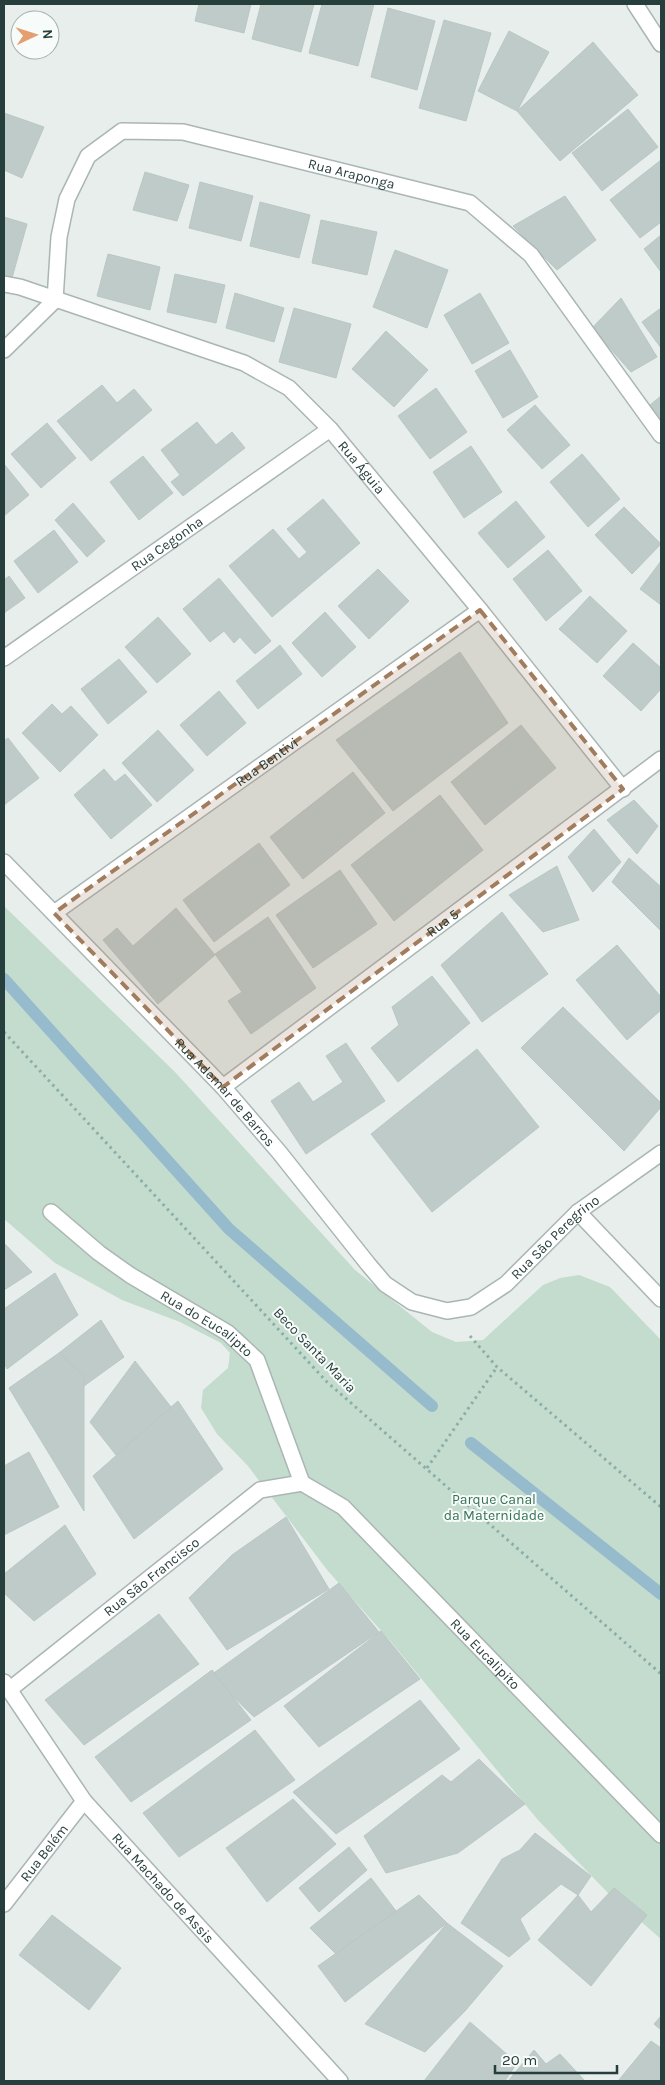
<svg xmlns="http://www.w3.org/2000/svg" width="665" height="2085" font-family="Karla,sans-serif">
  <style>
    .green { fill: #c3dcce }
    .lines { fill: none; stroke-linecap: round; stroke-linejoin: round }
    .stream { stroke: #96bbcc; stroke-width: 12 }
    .building { fill: #bfcbc9; stroke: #bac7c4 }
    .minor-casing { stroke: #aab6b4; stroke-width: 18 }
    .path { stroke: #8baea9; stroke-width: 3; stroke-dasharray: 2.5 4; stroke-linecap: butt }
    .minor { stroke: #fff; stroke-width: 15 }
    .marked { fill: #a17d5e; fill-opacity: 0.2; stroke: #a17d5e; stroke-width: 4; stroke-dasharray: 10 6; stroke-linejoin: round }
    .labels { text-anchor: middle; stroke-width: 4; stroke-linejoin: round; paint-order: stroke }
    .street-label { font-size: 14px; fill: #273f3c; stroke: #f7fbf9 }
    .park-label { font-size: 14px; fill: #367157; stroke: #f7fbf9 }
  </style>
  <rect width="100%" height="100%" fill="#e7eeec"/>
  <path class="green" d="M 4,906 L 175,1072 L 355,1270 L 432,1332 L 456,1342 L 483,1340 L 543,1285 L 560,1278 L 579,1275 L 610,1287 L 661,1340 L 661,1939 L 608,1893 L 538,1820 L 392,1643 L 328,1571 L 248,1466 L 217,1434 L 201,1408 L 203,1390 L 228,1368 L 230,1353 L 221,1343 L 180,1322 L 122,1300 L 55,1263 L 4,1219 Z"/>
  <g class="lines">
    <g class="stream">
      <path d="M 4,979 L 229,1229 L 432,1406"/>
      <path d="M 471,1443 L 661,1594"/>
    </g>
  </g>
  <g class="building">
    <path d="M 199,4 L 251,4 L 244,33 L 195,21 Z"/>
    <path d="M 261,4 L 314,4 L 301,52 L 252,39 Z"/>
    <path d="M 322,4 L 374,4 L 358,66 L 309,53 Z"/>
    <path d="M 388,8 L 435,21 L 417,90 L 371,77 Z"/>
    <path d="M 444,20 L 491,33 L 466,121 L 419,108 Z"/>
    <path d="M 509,31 L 549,52 L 517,111 L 478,91 Z"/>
    <path d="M 593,42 L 638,95 L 560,161 L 517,111 Z"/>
    <path d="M 628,109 L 658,147 L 602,191 L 572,153 Z"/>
    <path d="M 4,113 L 44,127 L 22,178 L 4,170 Z"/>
    <path d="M 661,160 L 661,222 L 640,238 L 610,200 Z"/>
    <path d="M 145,172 L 189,185 L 177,221 L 133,210 Z"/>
    <path d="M 200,182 L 253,196 L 241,241 L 189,228 Z"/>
    <path d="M 565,196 L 596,240 L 557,270 L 513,226 Z"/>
    <path d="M 260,202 L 310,215 L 299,258 L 250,246 Z"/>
    <path d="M 4,217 L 27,224 L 12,278 L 4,276 Z"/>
    <path d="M 321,220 L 377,232 L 367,275 L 312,263 Z"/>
    <path d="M 661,235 L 661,272 L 644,249 Z"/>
    <path d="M 395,250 L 448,270 L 427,328 L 373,307 Z"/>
    <path d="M 108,254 L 160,267 L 150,310 L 97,296 Z"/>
    <path d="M 175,274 L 225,285 L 216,323 L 167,312 Z"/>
    <path d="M 235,293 L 284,308 L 274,342 L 226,328 Z"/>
    <path d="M 480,293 L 509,343 L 472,364 L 444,315 Z"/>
    <path d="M 621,298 L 657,357 L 631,372 L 592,328 Z"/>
    <path d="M 294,308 L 351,324 L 336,378 L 279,362 Z"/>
    <path d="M 661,308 L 661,348 L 642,322 Z"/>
    <path d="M 386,331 L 428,370 L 394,407 L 352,369 Z"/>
    <path d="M 510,350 L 538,397 L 503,418 L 475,371 Z"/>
    <path d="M 102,385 L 117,403 L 134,389 L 152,410 L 91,461 L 57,421 Z"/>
    <path d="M 436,388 L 467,432 L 430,459 L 398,416 Z"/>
    <path d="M 661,396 L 661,419 L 650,405 Z"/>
    <path d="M 535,405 L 570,445 L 542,469 L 507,430 Z"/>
    <path d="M 197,422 L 216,445 L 232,432 L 245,448 L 183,496 L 171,482 L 180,475 L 161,450 Z"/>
    <path d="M 47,423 L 76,458 L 41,488 L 11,454 Z"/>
    <path d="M 471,446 L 502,492 L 464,518 L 433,472 Z"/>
    <path d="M 582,454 L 620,499 L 588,527 L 550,482 Z"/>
    <path d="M 143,456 L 173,493 L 139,520 L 110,482 Z"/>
    <path d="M 4,464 L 29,495 L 4,516 Z"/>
    <path d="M 323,499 L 360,543 L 272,617 L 229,566 L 273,529 L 299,559 L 307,552 L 287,529 Z"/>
    <path d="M 516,501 L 545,537 L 508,568 L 478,533 Z"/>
    <path d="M 73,503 L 105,541 L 87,557 L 55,520 Z"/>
    <path d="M 624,507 L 661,544 L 632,574 L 595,535 Z"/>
    <path d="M 54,530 L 78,562 L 38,593 L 14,561 Z"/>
    <path d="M 548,550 L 582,591 L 546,621 L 513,579 Z"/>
    <path d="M 661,561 L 661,605 L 640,589 Z"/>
    <path d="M 378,569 L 409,601 L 369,639 L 338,606 Z"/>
    <path d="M 9,576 L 25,598 L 4,613 L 4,580 Z"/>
    <path d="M 219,578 L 271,641 L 255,654 L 240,637 L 234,643 L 224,631 L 210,642 L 183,609 Z"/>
    <path d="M 590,596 L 627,631 L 597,663 L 559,629 Z"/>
    <path d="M 325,612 L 356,647 L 322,677 L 292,643 Z"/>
    <path d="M 158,617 L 191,654 L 157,683 L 125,647 Z"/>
    <path d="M 633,643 L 661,668 L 661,689 L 641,711 L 603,676 Z"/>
    <path d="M 280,645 L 302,674 L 258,709 L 236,681 Z"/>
    <path d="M 460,652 L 508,723 L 393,811 L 336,740 Z"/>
    <path d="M 119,659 L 147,692 L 108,724 L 81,689 Z"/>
    <path d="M 219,691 L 246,723 L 207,756 L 180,725 Z"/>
    <path d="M 52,704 L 62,714 L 71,706 L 98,735 L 60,772 L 22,733 Z"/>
    <path d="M 521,725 L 556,768 L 485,825 L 451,782 Z"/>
    <path d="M 158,730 L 194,770 L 157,802 L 122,763 Z"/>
    <path d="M 8,738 L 39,778 L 4,805 L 4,741 Z"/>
    <path d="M 104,769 L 115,782 L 125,774 L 152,805 L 111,839 L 74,795 Z"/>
    <path d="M 353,772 L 385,813 L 303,879 L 270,837 Z"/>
    <path d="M 440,795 L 483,850 L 394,921 L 351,865 Z"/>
    <path d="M 634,800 L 658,826 L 637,854 L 607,820 Z"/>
    <path d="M 594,829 L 621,862 L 593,892 L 568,857 Z"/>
    <path d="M 259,843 L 290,885 L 214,942 L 183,900 Z"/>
    <path d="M 629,858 L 661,887 L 661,931 L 612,882 Z"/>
    <path d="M 557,866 L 579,920 L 543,932 L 509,895 Z"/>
    <path d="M 340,870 L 377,924 L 313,968 L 276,915 Z"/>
    <path d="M 176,908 L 215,955 L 158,1004 L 103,940 L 117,928 L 133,946 Z"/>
    <path d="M 502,912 L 548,974 L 482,1022 L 441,965 Z"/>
    <path d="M 268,917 L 316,988 L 251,1034 L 228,1001 L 242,992 L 215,954 Z"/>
    <path d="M 617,945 L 661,997 L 661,1010 L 627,1040 L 576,980 Z"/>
    <path d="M 432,976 L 470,1023 L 398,1082 L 371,1048 L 399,1025 L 392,1007 Z"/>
    <path d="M 563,1007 L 661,1103 L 661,1107 L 624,1151 L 521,1048 Z"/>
    <path d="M 346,1043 L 385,1101 L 306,1154 L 271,1101 L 299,1082 L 313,1102 L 343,1082 L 326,1056 Z"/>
    <path d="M 477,1049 L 539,1127 L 432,1212 L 371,1134 Z"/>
    <path d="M 4,1243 L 32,1272 L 4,1290 Z"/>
    <path d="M 55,1273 L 78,1315 L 7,1369 L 4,1363 L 4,1309 Z"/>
    <path d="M 101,1320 L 124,1357 L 84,1386 L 59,1353 Z"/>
    <path d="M 59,1353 L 84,1376 L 84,1511 L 9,1388 Z"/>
    <path d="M 135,1361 L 171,1407 L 116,1455 L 90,1422 Z"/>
    <path d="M 178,1401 L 223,1469 L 134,1539 L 93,1476 Z"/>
    <path d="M 29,1452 L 59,1507 L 4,1535 L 4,1466 Z"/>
    <path d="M 286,1517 L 329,1589 L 227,1650 L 189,1598 L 232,1555 Z"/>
    <path d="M 65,1525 L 96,1574 L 34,1621 L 4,1593 L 4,1574 Z"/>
    <path d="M 339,1583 L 379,1632 L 254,1717 L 211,1675 Z"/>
    <path d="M 159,1614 L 199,1664 L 84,1745 L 45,1700 Z"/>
    <path d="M 381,1631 L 420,1679 L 319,1747 L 284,1706 Z"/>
    <path d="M 212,1670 L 251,1720 L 131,1802 L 95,1757 Z"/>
    <path d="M 420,1700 L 460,1749 L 336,1834 L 293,1792 Z"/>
    <path d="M 255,1730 L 295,1780 L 179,1857 L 143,1813 Z"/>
    <path d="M 479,1759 L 525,1804 L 458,1853 L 386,1873 L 364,1836 L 442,1775 L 451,1782 Z"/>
    <path d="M 293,1799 L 336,1844 L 267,1902 L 226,1848 Z"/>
    <path d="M 535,1833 L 591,1876 L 578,1895 L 561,1884 L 520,1919 L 530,1939 L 509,1957 L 461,1923 L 502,1859 L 520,1850 Z"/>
    <path d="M 349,1847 L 367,1870 L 319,1912 L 299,1888 Z"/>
    <path d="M 371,1878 L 396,1911 L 336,1954 L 310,1928 Z"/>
    <path d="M 614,1888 L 647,1915 L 591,1986 L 538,1940 L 578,1895 L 591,1912 Z"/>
    <path d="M 419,1895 L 447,1923 L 345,2002 L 318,1966 Z"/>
    <path d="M 52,1915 L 121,1968 L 89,2010 L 19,1955 Z"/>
    <path d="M 447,1923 L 503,1966 L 465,2011 L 425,2052 L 365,2024 Z"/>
    <path d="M 661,2016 L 661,2030 L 654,2024 Z"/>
    <path d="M 470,2022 L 517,2063 L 505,2081 L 424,2081 Z"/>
    <path d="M 651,2041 L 661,2048 L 661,2081 L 618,2081 Z"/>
    <path d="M 534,2050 L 546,2064 L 560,2054 L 585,2081 L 508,2081 Z"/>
  </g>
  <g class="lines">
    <defs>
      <g id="minor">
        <path d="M 635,4 L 661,44"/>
        <path id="s1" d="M 4,284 L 20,287 L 244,363 L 289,388 L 330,429 L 480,610 L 623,789"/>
        <path id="s2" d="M 4,350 L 55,300 L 59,237 L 67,199 L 88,156 L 122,131 L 183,132 L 470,203 L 531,255 L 661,435"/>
        <path id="s3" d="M 4,658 L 330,429"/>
        <path id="s4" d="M 4,862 L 223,1087 L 279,1152 L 368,1264 L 385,1284 L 412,1302 L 447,1311 L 471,1307 L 506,1284 L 578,1212 L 661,1153"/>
        <path id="s5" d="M 54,913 L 480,610"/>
        <path id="s6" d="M 223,1087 L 661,759"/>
        <path id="s7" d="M 51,1212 L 99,1253 L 130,1275 L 228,1333 L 257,1360 L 302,1483"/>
        <path d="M 578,1212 L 661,1299"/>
        <path id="s8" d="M 302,1483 L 343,1507 L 661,1835"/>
        <path id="s9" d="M 4,1682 L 84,1801 L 340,2081"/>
        <path id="s10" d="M 9,1690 L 260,1490 L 302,1483"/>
        <path id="s11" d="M 4,1904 L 84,1801"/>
      </g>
    </defs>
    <use href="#minor" class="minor-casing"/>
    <g class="path">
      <path d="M 4,1032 L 327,1382 L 661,1674"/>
      <path d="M 470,1336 L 497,1367 L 661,1507"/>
      <path d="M 427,1468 L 497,1367"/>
    </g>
    <use href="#minor" class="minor"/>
  </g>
  <path class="marked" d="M 480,610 L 623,789 L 223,1087 L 54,913 Z"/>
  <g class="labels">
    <g class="street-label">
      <text dy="5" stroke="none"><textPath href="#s2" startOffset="498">Rua Araponga</textPath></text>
      <text dy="5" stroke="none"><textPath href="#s1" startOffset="412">Rua Águia</textPath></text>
      <text dy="5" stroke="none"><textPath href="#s3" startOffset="199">Rua Cegonha</textPath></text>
      <text dy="5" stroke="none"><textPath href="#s5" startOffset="261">Rua Bentivi</textPath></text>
      <text dy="5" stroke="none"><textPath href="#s6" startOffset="274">Rua 5</textPath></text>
      <text dy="5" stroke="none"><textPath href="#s4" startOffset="319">Rua Ademar de Barros</textPath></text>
      <text dy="5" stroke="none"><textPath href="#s4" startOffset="772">Rua São Peregrino</textPath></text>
      <text dy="5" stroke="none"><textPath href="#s7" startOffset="192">Rua do Eucalipto</textPath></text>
      <text transform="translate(315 1350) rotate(46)" y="5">Beco Santa Maria</text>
      <text dy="5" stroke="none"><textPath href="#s10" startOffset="182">Rua São Francisco</textPath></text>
      <text dy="5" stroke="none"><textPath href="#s8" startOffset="252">Rua Eucalipito</textPath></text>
      <text dy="5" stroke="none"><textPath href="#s11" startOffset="65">Rua Belém</textPath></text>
      <text dy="5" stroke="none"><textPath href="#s9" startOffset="261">Rua Machado de Assis</textPath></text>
    </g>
    <g class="park-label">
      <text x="494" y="1504">Parque Canal<tspan x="494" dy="16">da Maternidade</tspan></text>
    </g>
  </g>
  <rect width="665" height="2085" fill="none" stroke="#273f3c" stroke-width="10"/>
  <g transform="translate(35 35) rotate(86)"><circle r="24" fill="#f7fbf9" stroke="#a4b0ad"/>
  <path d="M0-4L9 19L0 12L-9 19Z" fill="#e39f70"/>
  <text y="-8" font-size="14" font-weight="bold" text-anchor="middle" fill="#273f3c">N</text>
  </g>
  <path d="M495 2065v8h122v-8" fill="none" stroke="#273f3c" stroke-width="2.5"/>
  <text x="502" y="2065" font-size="15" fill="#273f3c" stroke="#f7fbf9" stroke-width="4" paint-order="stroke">20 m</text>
</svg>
